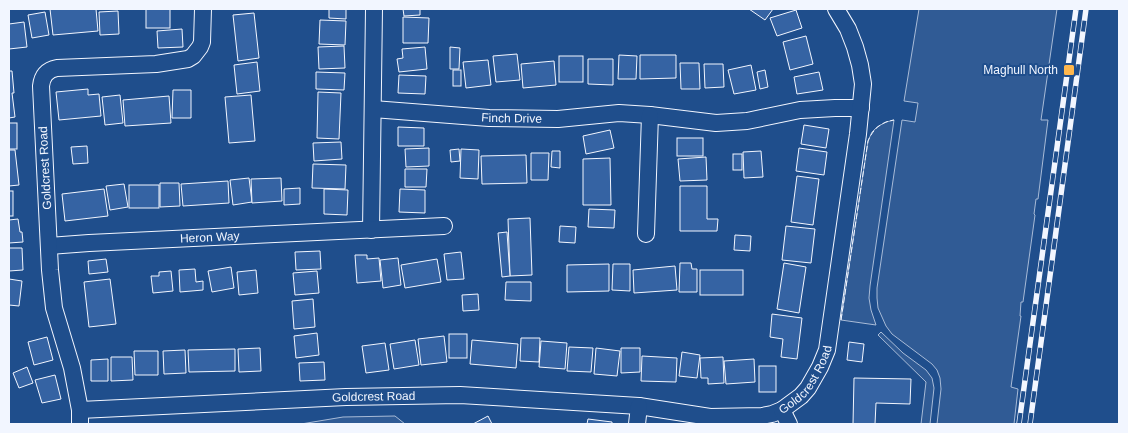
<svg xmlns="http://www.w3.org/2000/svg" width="1128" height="433" font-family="Helvetica,sans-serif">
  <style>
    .built { fill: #305b95; stroke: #a8bbd7 }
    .building { fill: #3563a3; stroke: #f2f6ff }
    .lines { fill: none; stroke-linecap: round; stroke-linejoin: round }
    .street-casing { stroke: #f2f6ff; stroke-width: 18 }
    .street { stroke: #1f4e8c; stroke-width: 16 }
    .rail-casing { stroke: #f2f6ff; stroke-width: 5.5 }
    .rail { stroke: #1f4e8c; stroke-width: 4; stroke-dasharray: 11; stroke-linecap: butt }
    .fence { stroke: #f2f6ff; stroke-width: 1; stroke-dasharray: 6 2.5; stroke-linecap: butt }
    .poi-dot { fill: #ffb74d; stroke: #1f4e8c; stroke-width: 2 }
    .labels { text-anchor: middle; stroke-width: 4; stroke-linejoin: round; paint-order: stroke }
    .poi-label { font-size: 12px; fill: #f2f6ff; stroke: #1f4e8c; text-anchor: end }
    .street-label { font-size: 12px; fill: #f2f6ff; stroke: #1f4e8c }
  </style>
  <rect width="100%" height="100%" fill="#1f4e8c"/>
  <g class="built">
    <path d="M 919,9 L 1057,9 L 1041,120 L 1048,120 L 1038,199 L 1036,199 L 1034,214 L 1035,215 L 1023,302 L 1021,302 L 1020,316 L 1021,316 L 1011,387 L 1018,389 L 1014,424 L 937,424 L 941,389 L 940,378 L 937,370 L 932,364 L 892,334 L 886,326 L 878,308 L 877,298 L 877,288 L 902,120 L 915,122 L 918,103 L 904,101 Z"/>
    <path d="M 894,120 L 870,286 L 869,298 L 871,310 L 876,325 L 841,320 L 868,141 L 872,132 L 877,127 L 886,122 Z"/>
    <path d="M 881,332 L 903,353 L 926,370 L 932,378 L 934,388 L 930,424 L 921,424 L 926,382 L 878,335 Z"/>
    <path d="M 395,416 L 405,424 L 301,424 L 343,417 Z"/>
  </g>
  <g class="building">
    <path d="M 50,9 L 96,9 L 98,31 L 53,35 Z"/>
    <rect x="146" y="9" width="24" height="19"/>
    <path d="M 329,9 L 346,9 L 346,19 L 329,18 Z"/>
    <path d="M 403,9 L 420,9 L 420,15 L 404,16 Z"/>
    <path d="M 749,9 L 773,9 L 765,20 Z"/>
    <path d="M 796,10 L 802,28 L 777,36 L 770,18 Z"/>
    <path d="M 118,11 L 119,34 L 100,35 L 99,12 Z"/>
    <path d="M 45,12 L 49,35 L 32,38 L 28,15 Z"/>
    <path d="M 254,13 L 259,58 L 238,61 L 233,15 Z"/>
    <path d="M 403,17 L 429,18 L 428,43 L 403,43 Z"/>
    <path d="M 320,20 L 346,21 L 345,45 L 319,44 Z"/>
    <path d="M 24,22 L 27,47 L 9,49 L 9,24 Z"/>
    <path d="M 182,29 L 183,47 L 158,48 L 157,31 Z"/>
    <path d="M 806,36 L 813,64 L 790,70 L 783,42 Z"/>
    <path d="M 344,46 L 345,68 L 319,69 L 318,47 Z"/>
    <path d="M 425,47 L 427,69 L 399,72 L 397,59 L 403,58 L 402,49 Z"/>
    <path d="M 450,47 L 460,48 L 459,69 L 450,69 Z"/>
    <path d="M 517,54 L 520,80 L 496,82 L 493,56 Z"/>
    <path d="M 619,55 L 637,56 L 636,79 L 618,79 Z"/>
    <path d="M 640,55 L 676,55 L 676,78 L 640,79 Z"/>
    <rect x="559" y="56" width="24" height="26"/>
    <path d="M 588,59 L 613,59 L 613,85 L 588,84 Z"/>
    <path d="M 488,60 L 491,85 L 466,88 L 463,62 Z"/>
    <path d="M 554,61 L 556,85 L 523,88 L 521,64 Z"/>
    <path d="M 257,62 L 260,91 L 237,94 L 234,65 Z"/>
    <path d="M 680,63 L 699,63 L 700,89 L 681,89 Z"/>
    <path d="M 704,64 L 723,64 L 724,87 L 705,88 Z"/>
    <path d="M 751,65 L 756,90 L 734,94 L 728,70 Z"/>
    <rect x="453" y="70" width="8" height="16"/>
    <path d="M 765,70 L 768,87 L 760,89 L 757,72 Z"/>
    <path d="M 9,71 L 12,71 L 14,93 L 12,93 L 15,117 L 9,118 Z"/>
    <path d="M 316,72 L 345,73 L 344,90 L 316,89 Z"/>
    <path d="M 819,72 L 823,90 L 797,94 L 794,77 Z"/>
    <path d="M 399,75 L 426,76 L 425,94 L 398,93 Z"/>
    <path d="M 88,89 L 88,95 L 99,94 L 101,116 L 59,120 L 56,92 Z"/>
    <path d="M 173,90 L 191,90 L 191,118 L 172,118 Z"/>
    <path d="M 318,92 L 341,93 L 339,139 L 317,138 Z"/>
    <path d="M 120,95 L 123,123 L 105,125 L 102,97 Z"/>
    <path d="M 251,95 L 255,141 L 229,143 L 225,97 Z"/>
    <path d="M 169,96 L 171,123 L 125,126 L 123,100 Z"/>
    <rect x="9" y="123" width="8" height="26"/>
    <path d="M 804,125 L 829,129 L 826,148 L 801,144 Z"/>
    <path d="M 398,127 L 424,128 L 424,146 L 398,146 Z"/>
    <path d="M 610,130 L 614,148 L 586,154 L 583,136 Z"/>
    <rect x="677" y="138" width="26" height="18"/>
    <path d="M 341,142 L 342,159 L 314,161 L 313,143 Z"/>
    <path d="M 87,146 L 88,163 L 73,164 L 71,147 Z"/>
    <path d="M 429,148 L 429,166 L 406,167 L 405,149 Z"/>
    <path d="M 799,148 L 827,152 L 824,175 L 796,171 Z"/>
    <path d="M 459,149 L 460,161 L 451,162 L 450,150 Z"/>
    <path d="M 461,149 L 479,150 L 478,179 L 460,178 Z"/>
    <path d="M 9,150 L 15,150 L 19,185 L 9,186 Z"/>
    <path d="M 552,151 L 560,151 L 560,168 L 551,167 Z"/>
    <path d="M 761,151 L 763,177 L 744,178 L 743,152 Z"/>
    <path d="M 531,153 L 549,153 L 548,180 L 531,180 Z"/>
    <rect x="733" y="154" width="9" height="16"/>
    <path d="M 526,155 L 527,183 L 482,184 L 481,156 Z"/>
    <path d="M 706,157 L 707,180 L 680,181 L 678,159 Z"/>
    <path d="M 610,158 L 611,205 L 583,205 L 583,159 Z"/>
    <path d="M 313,164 L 346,165 L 345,189 L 312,188 Z"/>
    <path d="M 405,169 L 427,169 L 426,187 L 405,187 Z"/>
    <path d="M 797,176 L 819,179 L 813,225 L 791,222 Z"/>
    <path d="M 249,178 L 252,202 L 233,205 L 230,180 Z"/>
    <path d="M 281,178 L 282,201 L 252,203 L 251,179 Z"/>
    <path d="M 228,181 L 229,203 L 183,206 L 181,184 Z"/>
    <path d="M 160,183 L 179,183 L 180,206 L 160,207 Z"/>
    <path d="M 124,184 L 128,207 L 110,210 L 106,186 Z"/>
    <rect x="129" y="185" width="30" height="23"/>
    <path d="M 680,186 L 707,186 L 707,219 L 718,219 L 717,231 L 680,231 Z"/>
    <path d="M 300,188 L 300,204 L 284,205 L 284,189 Z"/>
    <path d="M 104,189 L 108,216 L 65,221 L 62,194 Z"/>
    <path d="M 324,189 L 348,190 L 347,215 L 324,214 Z"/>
    <path d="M 400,189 L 425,190 L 425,213 L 399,212 Z"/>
    <rect x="9" y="191" width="4" height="25"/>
    <path d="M 589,209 L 615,210 L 614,228 L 588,227 Z"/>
    <path d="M 530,218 L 532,275 L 510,276 L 508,219 Z"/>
    <path d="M 18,219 L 20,232 L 22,232 L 23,242 L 9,243 L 9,220 Z"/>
    <path d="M 560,226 L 576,227 L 575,243 L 559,242 Z"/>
    <path d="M 786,226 L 815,229 L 811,263 L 782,260 Z"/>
    <path d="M 507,232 L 510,276 L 502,277 L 498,233 Z"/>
    <path d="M 735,235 L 751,236 L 750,251 L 734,250 Z"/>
    <path d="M 9,248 L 22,248 L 23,270 L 9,271 Z"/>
    <path d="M 320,251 L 321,269 L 296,270 L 295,252 Z"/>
    <path d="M 461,252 L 464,279 L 447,280 L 444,254 Z"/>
    <path d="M 355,255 L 367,255 L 367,259 L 379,258 L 381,281 L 357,283 Z"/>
    <path d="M 398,258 L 401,285 L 383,288 L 380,260 Z"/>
    <path d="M 106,259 L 108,272 L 89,274 L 88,261 Z"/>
    <path d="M 437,259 L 441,282 L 405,288 L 401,265 Z"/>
    <path d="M 680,263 L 691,263 L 692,269 L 697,269 L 697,292 L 679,292 Z"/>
    <path d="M 784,263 L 806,267 L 799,313 L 777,309 Z"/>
    <path d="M 609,264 L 609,291 L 567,292 L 567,265 Z"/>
    <path d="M 613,264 L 630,264 L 630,291 L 612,290 Z"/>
    <path d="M 675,266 L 677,290 L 634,293 L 633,270 Z"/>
    <path d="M 231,267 L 234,288 L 212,292 L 208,271 Z"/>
    <path d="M 195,269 L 196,282 L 203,281 L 203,290 L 180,292 L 179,270 Z"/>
    <path d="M 256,270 L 258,293 L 239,295 L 237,272 Z"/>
    <rect x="700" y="270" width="43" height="25"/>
    <path d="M 171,271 L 173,291 L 153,293 L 151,276 L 159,276 L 159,272 Z"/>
    <path d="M 317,271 L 319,293 L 295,295 L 293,273 Z"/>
    <path d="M 9,279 L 22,281 L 19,306 L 9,305 Z"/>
    <path d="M 110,279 L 116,324 L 89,327 L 84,282 Z"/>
    <path d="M 506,282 L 531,282 L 531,301 L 505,300 Z"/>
    <path d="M 478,294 L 479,310 L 463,311 L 462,295 Z"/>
    <path d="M 313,299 L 315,327 L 294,329 L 292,301 Z"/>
    <path d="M 772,314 L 802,318 L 797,359 L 781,357 L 783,339 L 770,337 Z"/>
    <path d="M 317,333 L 319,355 L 296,358 L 294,336 Z"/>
    <rect x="449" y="334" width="18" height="24"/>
    <path d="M 444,336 L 447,362 L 421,365 L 418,339 Z"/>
    <path d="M 47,337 L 53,360 L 34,365 L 28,342 Z"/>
    <path d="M 521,338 L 540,338 L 539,362 L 520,361 Z"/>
    <path d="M 415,340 L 419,365 L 394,369 L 390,344 Z"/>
    <path d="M 472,340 L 518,344 L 516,368 L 470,364 Z"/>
    <path d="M 541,341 L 567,343 L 565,369 L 539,367 Z"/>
    <path d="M 849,342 L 864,344 L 862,362 L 847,360 Z"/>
    <path d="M 385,343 L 389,370 L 366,373 L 362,346 Z"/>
    <path d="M 569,347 L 593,348 L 591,372 L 567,371 Z"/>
    <path d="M 260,348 L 261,371 L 239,372 L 238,349 Z"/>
    <path d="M 596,348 L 620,351 L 617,376 L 594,374 Z"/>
    <path d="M 621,348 L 640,348 L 640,372 L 621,373 Z"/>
    <path d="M 235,349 L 235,371 L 189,372 L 188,350 Z"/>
    <path d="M 185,350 L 186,373 L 164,374 L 163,351 Z"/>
    <path d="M 134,351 L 158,351 L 158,375 L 135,375 Z"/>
    <path d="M 682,352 L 700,355 L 697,378 L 679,376 Z"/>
    <path d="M 642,356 L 677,358 L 676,382 L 641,381 Z"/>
    <path d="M 111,357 L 132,357 L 133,380 L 111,381 Z"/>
    <path d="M 723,357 L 724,383 L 708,384 L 708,378 L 701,378 L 700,358 Z"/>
    <path d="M 108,359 L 108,381 L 91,381 L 91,360 Z"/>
    <path d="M 754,359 L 755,382 L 726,384 L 724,361 Z"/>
    <path d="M 324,362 L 325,380 L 300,381 L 299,363 Z"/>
    <rect x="759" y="366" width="17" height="26"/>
    <path d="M 27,367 L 33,383 L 19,388 L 13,373 Z"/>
    <path d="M 55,375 L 61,399 L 42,403 L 35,380 Z"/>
    <path d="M 854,378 L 911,379 L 910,404 L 876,403 L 875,424 L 853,424 Z"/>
    <path d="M 488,416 L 492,424 L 473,424 Z"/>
    <path d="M 588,419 L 612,422 L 612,424 L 587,424 Z"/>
  </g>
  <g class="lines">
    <defs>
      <g id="street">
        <path id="s1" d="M 373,109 L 489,118 L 558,119 L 619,113 L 650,115 L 716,123 L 747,121 L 800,110 L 835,108 L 861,108"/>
        <path d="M 371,230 L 374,9"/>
        <path d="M 646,234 L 650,115"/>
        <path id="s2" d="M 49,246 L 89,243 L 444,226"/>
        <path id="s3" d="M 80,410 L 346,397 L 460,395 L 639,406 L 710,417 L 762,416 L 772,414 L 782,410 L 801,396 L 808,388 L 820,367 L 827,350 L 858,134 L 863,84 L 860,65 L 855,47 L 848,29 L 836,9"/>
        <path d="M 782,410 L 789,424"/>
        <path d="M 80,424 L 80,410 L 72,368 L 54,308 L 50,270 L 41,86 C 42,76 47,70 57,68 L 156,64 L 188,59 L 193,56 L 200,47 L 202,42 L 203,9"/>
        <path d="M 637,424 L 639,406"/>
      </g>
    </defs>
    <use href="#street" class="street-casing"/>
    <use href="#street" class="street"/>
    <defs>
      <g id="rail">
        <path d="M 1019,424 L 1076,9"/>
        <path d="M 1030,424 L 1086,9"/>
      </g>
    </defs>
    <use href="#rail" class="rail-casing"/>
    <use href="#rail" class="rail"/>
    <path class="fence" d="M 841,320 L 868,141 C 873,129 881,122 894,120"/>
  </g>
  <rect class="poi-dot" x="1063" y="64" width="12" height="12" rx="2.5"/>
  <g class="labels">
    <g class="poi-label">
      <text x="1058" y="74">Maghull North</text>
    </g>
    <g class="street-label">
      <text dy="4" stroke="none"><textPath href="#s1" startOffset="139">Finch Drive</textPath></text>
      <text transform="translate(45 168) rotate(-93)" y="4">Goldcrest Road</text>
      <text dy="4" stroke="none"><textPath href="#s2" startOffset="161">Heron Way</textPath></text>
      <text dy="4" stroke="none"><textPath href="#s3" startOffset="744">Goldcrest Road</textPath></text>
      <text dy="4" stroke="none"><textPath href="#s3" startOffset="294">Goldcrest Road</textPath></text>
    </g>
  </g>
  <rect width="1128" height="433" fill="none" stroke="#f2f6ff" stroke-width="20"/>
</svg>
